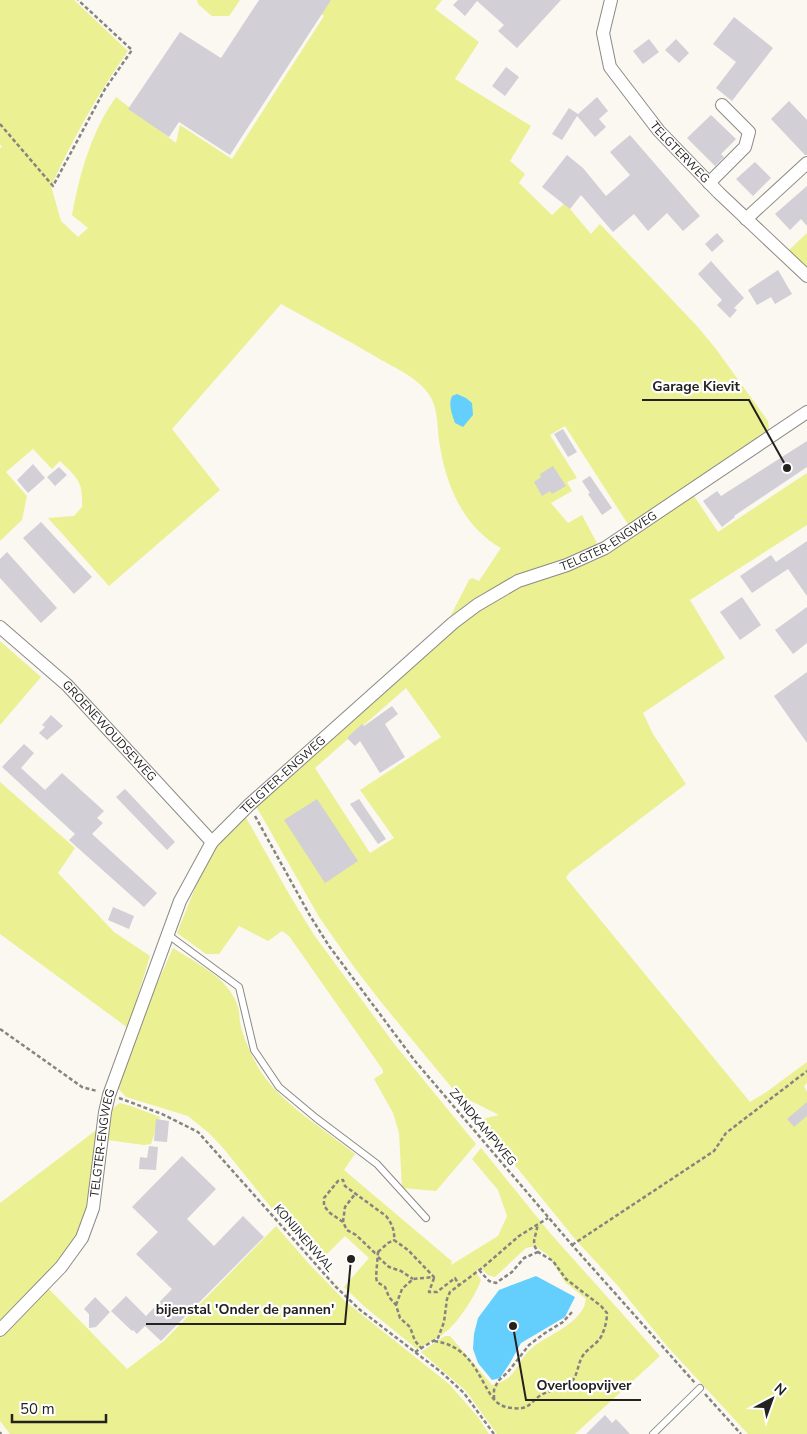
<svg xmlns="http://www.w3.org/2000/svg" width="807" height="1434" font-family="'Nunito Sans',sans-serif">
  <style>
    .green { fill: #ebf093; fill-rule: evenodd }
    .water { fill: #64cefd }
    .building { fill: #d2cfd6 }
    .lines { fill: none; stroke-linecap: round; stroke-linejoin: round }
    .service-casing { stroke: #8c8a84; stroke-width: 8 }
    .minor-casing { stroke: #8c8a84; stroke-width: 14 }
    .path { stroke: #868480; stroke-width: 2.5; stroke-dasharray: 4 2.5; stroke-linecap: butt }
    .service { stroke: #fff; stroke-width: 6 }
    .minor { stroke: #fff; stroke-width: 12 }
    .labels { text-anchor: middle; stroke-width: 4.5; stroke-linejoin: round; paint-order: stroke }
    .street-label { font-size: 12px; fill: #23221f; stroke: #fff }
    .leader { fill: none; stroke: #23221f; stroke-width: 2 }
    .callout-dot { fill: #23221f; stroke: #fff; stroke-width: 2 }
    .callout-label { font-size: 14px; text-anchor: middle; font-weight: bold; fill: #23221f; stroke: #fff; stroke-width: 4.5; stroke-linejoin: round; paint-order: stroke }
  </style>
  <rect width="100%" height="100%" fill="#faf8f1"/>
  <g class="green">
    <path d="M 0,0 L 74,0 L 128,51 C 98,93 73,139 51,186 L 61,221 L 78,237 L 88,228 L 72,215 C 80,173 91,132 116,97 L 176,143 L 180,125 L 232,159 L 324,16 L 301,0 L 442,0 L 435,9 L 479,42 L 455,79 L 531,126 L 510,161 L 525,174 L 519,183 L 552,215 L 565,203 L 591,234 L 600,224 L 697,326 L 716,349 L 768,421 L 769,429 L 629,526 L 565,426 L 550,435 L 577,478 L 567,482 L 572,491 L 551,503 L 568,523 L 582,515 L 598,545 C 586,550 575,556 563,561 C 523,577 483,588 450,617 L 469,580 L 472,578 L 479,581 L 501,548 C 462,526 445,483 439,440 C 437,425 438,409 430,396 C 419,378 395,368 378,358 C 346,339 313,322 281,304 L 172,429 L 220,490 L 109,586 L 48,518 L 74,516 L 82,507 C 83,481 78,479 60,461 L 52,469 L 33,449 L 6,472 L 27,496 L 22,520 L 0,541 L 0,148 L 2,147 L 0,144 Z"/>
    <path d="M 197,0 L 240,0 L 229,16 L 212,16 L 198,4 Z"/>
    <path d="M 807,233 L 807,270 L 788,251 Z"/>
    <path d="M 807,473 L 807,525 L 690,600 L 725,658 L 643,713 L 653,734 L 686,784 L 569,873 L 566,878 L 750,1102 L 765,1093 L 807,1062 L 807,1083 L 804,1086 L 807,1092 L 807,1434 L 748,1434 L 666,1345 L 618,1286 L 575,1239 L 478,1120 L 499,1115 L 457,1094 L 381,1002 L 354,967 L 319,917 L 256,806 L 458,623 L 516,588 L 540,581 L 599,559 L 692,493 L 718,532 ZM 406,688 L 441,737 L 360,790 L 394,838 L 370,853 L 315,768 Z"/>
    <path d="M 0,641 L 41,677 L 0,725 Z"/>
    <path d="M 0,782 L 75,848 L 58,873 L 114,932 L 150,956 L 128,1028 L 0,934 Z"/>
    <path d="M 244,814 L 289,894 L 314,935 L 395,1045 L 476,1144 L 436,1191 L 402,1188 L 399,1133 L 393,1113 L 374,1079 L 383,1073 L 383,1070 L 289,936 L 282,931 L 268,941 L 239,926 L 219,954 L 206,954 L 177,933 L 201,873 L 225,834 Z"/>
    <path d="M 173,948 C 196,963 227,977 237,1004 C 240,1011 239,1020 241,1027 C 245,1042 253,1059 261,1072 C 284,1106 323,1128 355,1154 L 344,1170 L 448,1258 L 452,1261 L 451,1265 L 498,1236 L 507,1216 L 498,1190 L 472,1159 L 481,1148 L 550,1233 L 660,1356 L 575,1434 L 497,1434 L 466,1391 L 421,1352 L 445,1336 L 450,1336 L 492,1385 C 518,1380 516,1360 533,1347 C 548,1335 584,1322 586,1299 L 565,1282 L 548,1255 L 535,1246 L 526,1248 L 495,1277 L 488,1275 L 480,1267 L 476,1272 L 481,1280 C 477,1293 458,1322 448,1330 C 439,1338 427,1343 417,1349 L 365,1307 L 344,1287 L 369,1258 L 345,1236 L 320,1261 L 290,1231 L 224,1149 L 210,1134 L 188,1116 L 126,1097 L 117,1087 L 150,999 Z"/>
    <path d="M 120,1103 L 131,1106 L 160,1117 L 151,1144 L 144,1145 L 107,1140 C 109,1126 106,1110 120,1103 Z"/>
    <path d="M 99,1128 L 85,1219 L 75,1241 L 57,1264 L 0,1322 L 0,1203 Z"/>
    <path d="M 276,1226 L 310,1265 L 346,1302 L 449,1384 L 478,1417 L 489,1434 L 10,1434 L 0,1421 L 0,1338 L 47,1287 L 127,1369 L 164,1341 Z"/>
  </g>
  <g class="water">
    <path d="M 457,394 L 466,398 L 472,403 L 473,415 L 463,427 L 455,423 C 452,414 448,405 452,396 Z"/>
    <path d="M 536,1276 L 575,1297 L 565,1317 L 521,1343 L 510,1363 L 500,1378 L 492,1380 L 478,1363 L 473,1349 L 474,1334 L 478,1318 L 499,1290 Z"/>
  </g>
  <g class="building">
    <path d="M 259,0 L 331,0 L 230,155 L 179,122 L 169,137 L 128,109 L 180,32 L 221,58 Z"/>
    <path d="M 458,0 L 561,0 L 517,48 L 498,31 L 504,25 L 477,1 L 465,16 L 453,5 Z"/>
    <path d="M 734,17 L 773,48 L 732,101 L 716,88 L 736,62 L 713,44 Z"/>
    <path d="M 649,39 L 659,52 L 643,64 L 633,51 Z"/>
    <path d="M 676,39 L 689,53 L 679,63 L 665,50 Z"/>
    <path d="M 506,67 L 519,77 L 505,96 L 492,86 Z"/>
    <path d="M 597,97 L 608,111 L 599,119 L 606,127 L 595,137 L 577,116 L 562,140 L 552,134 L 569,108 L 578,114 L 577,115 Z"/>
    <path d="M 789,101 L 807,120 L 807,155 L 805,155 L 771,119 Z"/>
    <path d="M 711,115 L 736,139 L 721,154 L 724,157 L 715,166 L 687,138 Z"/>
    <path d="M 630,135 L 700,216 L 683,231 L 667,213 L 648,231 L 634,214 L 613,232 L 581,195 L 570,209 L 542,187 L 567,155 L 583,168 L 606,196 L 630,175 L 610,152 Z"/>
    <path d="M 755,162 L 771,178 L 753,196 L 736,179 Z"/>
    <path d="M 807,186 L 807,226 L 801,219 L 790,230 L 775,214 Z"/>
    <path d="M 717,233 L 724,241 L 712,252 L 705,244 Z"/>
    <path d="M 711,261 L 744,298 L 734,308 L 737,310 L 730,318 L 717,305 L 722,300 L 698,274 Z"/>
    <path d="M 778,270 L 792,294 L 775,304 L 771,297 L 757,305 L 748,290 Z"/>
    <path d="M 563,429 L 577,452 L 568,457 L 554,434 Z"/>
    <path d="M 807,441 L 807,467 L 734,516 L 735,517 L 722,527 L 703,501 L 717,491 L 721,496 Z"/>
    <path d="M 33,464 L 45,478 L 28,493 L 17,480 Z"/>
    <path d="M 553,466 L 566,486 L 552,494 L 550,491 L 542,496 L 534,482 L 541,477 L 540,474 Z"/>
    <path d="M 59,467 L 67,475 L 55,486 L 47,477 Z"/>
    <path d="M 590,476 L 612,508 L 602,515 L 588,494 L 590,493 L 582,481 Z"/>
    <path d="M 41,522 L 92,577 L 74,594 L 23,538 Z"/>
    <path d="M 807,541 L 807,596 L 788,569 L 752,593 L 740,576 L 771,555 L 776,562 Z"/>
    <path d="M 7,552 L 57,608 L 41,623 L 0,578 L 0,559 Z"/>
    <path d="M 742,597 L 761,625 L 740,640 L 720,612 Z"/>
    <path d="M 807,607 L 807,643 L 793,654 L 775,630 Z"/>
    <path d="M 807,672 L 807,743 L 774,696 Z"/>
    <path d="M 392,706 L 398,714 L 385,724 L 405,757 L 380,773 L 360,741 L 355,746 L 347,738 L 362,724 L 364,726 Z"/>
    <path d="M 51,715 L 63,726 L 47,740 L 39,733 L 45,727 L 42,725 Z"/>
    <path d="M 24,744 L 34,753 L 21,768 L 45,790 L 62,773 L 104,811 L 97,818 L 103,823 L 92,834 L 157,893 L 144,907 L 69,840 L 75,834 L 2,767 Z"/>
    <path d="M 125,789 L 175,842 L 167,850 L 116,797 Z"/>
    <path d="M 317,799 L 358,861 L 325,883 L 284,820 Z"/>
    <path d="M 359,799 L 386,839 L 378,844 L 350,804 Z"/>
    <path d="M 113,907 L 134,916 L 129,929 L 108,920 Z"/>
    <path d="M 807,1102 L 807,1116 L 794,1127 L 787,1119 Z"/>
    <path d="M 156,1119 L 169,1121 L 167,1142 L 154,1141 Z"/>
    <path d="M 149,1146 L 158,1147 L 156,1170 L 139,1169 L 140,1157 L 147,1158 Z"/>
    <path d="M 182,1156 L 216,1189 L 187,1219 L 214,1246 L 243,1216 L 264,1237 L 161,1341 L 145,1326 L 137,1334 L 133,1330 L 132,1331 L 111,1311 L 126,1296 L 146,1316 L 172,1289 L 136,1254 L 158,1232 L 132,1207 Z"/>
    <path d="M 95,1297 L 110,1312 L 96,1327 L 89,1328 L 89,1314 L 84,1309 Z"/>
    <path d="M 605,1415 L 612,1423 L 616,1419 L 630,1434 L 586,1434 Z"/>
  </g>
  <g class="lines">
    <defs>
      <g id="service">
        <path d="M 167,934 L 239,987 L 254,1050 L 279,1087 L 316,1118 L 377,1164 L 426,1218"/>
        <path d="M 653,1434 L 700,1388"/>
      </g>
      <g id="minor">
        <path id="s1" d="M 611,0 L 603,33 L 610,67 L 659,131 L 719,193 L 807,276"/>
        <path d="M 709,183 L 745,147 L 749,132 L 722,105"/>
        <path d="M 746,219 L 807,163"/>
        <path id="s2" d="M 0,627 L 67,685 L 212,842"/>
        <path id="s3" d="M 0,1330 L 61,1267 L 82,1238 L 93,1208 L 105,1112 L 109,1095 L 180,901 L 212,842 L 249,805 L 453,623 L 477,605 L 518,581 L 567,565 L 605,548 L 807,412"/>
      </g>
    </defs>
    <use href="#service" class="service-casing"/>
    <use href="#minor" class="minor-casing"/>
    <g class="path">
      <path d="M 0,124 L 53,186 L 105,89 L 132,50 L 78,0"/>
      <path d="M 255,816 L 309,914 L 329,946 L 415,1061 L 572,1245 L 695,1383"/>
      <path d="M 0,1029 L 82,1087 L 97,1091"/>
      <path d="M 119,1098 L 162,1114 L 198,1132 L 336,1287 L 359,1309 L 441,1372 L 464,1393 L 494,1434"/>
      <path d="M 343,1222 L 345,1207 L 355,1194"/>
      <path d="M 572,1245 L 714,1151 L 726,1133 L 807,1071"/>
      <path d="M 378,1252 L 388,1243 L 394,1240"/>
      <path d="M 378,1257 L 389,1267 L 401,1271 L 413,1279"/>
      <path d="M 479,1270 L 489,1281 L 496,1283 L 512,1272 L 524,1258 L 538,1252"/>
      <path d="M 434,1278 L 429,1292 L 437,1292 L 455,1278 L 459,1285"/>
      <path d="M 396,1305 L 402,1289 L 413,1279 L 434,1277 L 408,1250 L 394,1240 C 395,1232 392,1223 386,1216 L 345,1186 L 343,1180 L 338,1181 L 324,1198 L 324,1206 L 330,1213 L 343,1222 L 347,1230 L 356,1235 L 375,1253 L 378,1252 L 376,1277 L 377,1282 L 385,1287 L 389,1297 L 396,1305 L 400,1318 L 410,1327 L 415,1341 L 422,1349"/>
      <path d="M 434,1341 C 463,1345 473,1363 486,1387 C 490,1394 495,1403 503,1406 C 508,1408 517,1409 522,1408 C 530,1407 534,1399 541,1395 C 549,1390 561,1390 569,1384 C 578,1377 577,1366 582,1357 C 587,1348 598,1344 602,1335 C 605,1328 607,1320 607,1313 L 601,1306 L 566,1279 L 553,1261 L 538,1252 L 535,1247 L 534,1241 L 538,1224"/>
      <path d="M 415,1352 L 438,1338 L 444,1322 L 447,1299 L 450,1292 L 482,1268 L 519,1236 L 548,1218"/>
      <path d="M 705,1394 L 741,1434"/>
      <path d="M 494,1399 L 494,1390 L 498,1381 L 508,1372 L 529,1345 L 545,1333 L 563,1322 L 572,1312"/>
      <path d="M 0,1432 L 1,1434"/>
    </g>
    <use href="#service" class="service"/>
    <use href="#minor" class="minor"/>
  </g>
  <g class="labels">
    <g class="street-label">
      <text dy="4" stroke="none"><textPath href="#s1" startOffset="179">TELGTERWEG</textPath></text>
      <text dy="4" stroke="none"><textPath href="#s3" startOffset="1046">TELGTER-ENGWEG</textPath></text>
      <text dy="4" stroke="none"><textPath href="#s2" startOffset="151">GROENEWOUDSEWEG</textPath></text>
      <text dy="4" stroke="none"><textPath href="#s3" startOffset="641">TELGTER-ENGWEG</textPath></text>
      <text transform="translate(483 1127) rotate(50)" y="4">ZANDKAMPWEG</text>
      <text dy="4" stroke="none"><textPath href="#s3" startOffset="221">TELGTER-ENGWEG</textPath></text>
      <text transform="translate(304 1238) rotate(49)" y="4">KONIJNENWAL</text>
    </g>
  </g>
  <path class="leader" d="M787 468L749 400H642M351 1259L345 1324H146M513 1326L526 1400H641"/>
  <g class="callout-dot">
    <circle cx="787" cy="468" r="5"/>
    <circle cx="351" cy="1259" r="5"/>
    <circle cx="513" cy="1326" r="5"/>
  </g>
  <g class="callout-label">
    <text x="696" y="391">Garage Kievit</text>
    <text x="245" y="1314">bijenstal 'Onder de pannen'</text>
    <text x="584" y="1390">Overloopvijver</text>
  </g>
  <g transform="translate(772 1399) rotate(41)" stroke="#ffffff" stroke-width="4" paint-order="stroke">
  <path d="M0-4L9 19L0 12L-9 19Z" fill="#23221f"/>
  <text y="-8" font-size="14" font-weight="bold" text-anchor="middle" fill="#23221f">N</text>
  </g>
  <path d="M12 1414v8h94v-8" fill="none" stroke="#23221f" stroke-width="2.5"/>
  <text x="20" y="1414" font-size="15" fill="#23221f" stroke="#ffffff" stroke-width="4" paint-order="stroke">50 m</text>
</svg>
